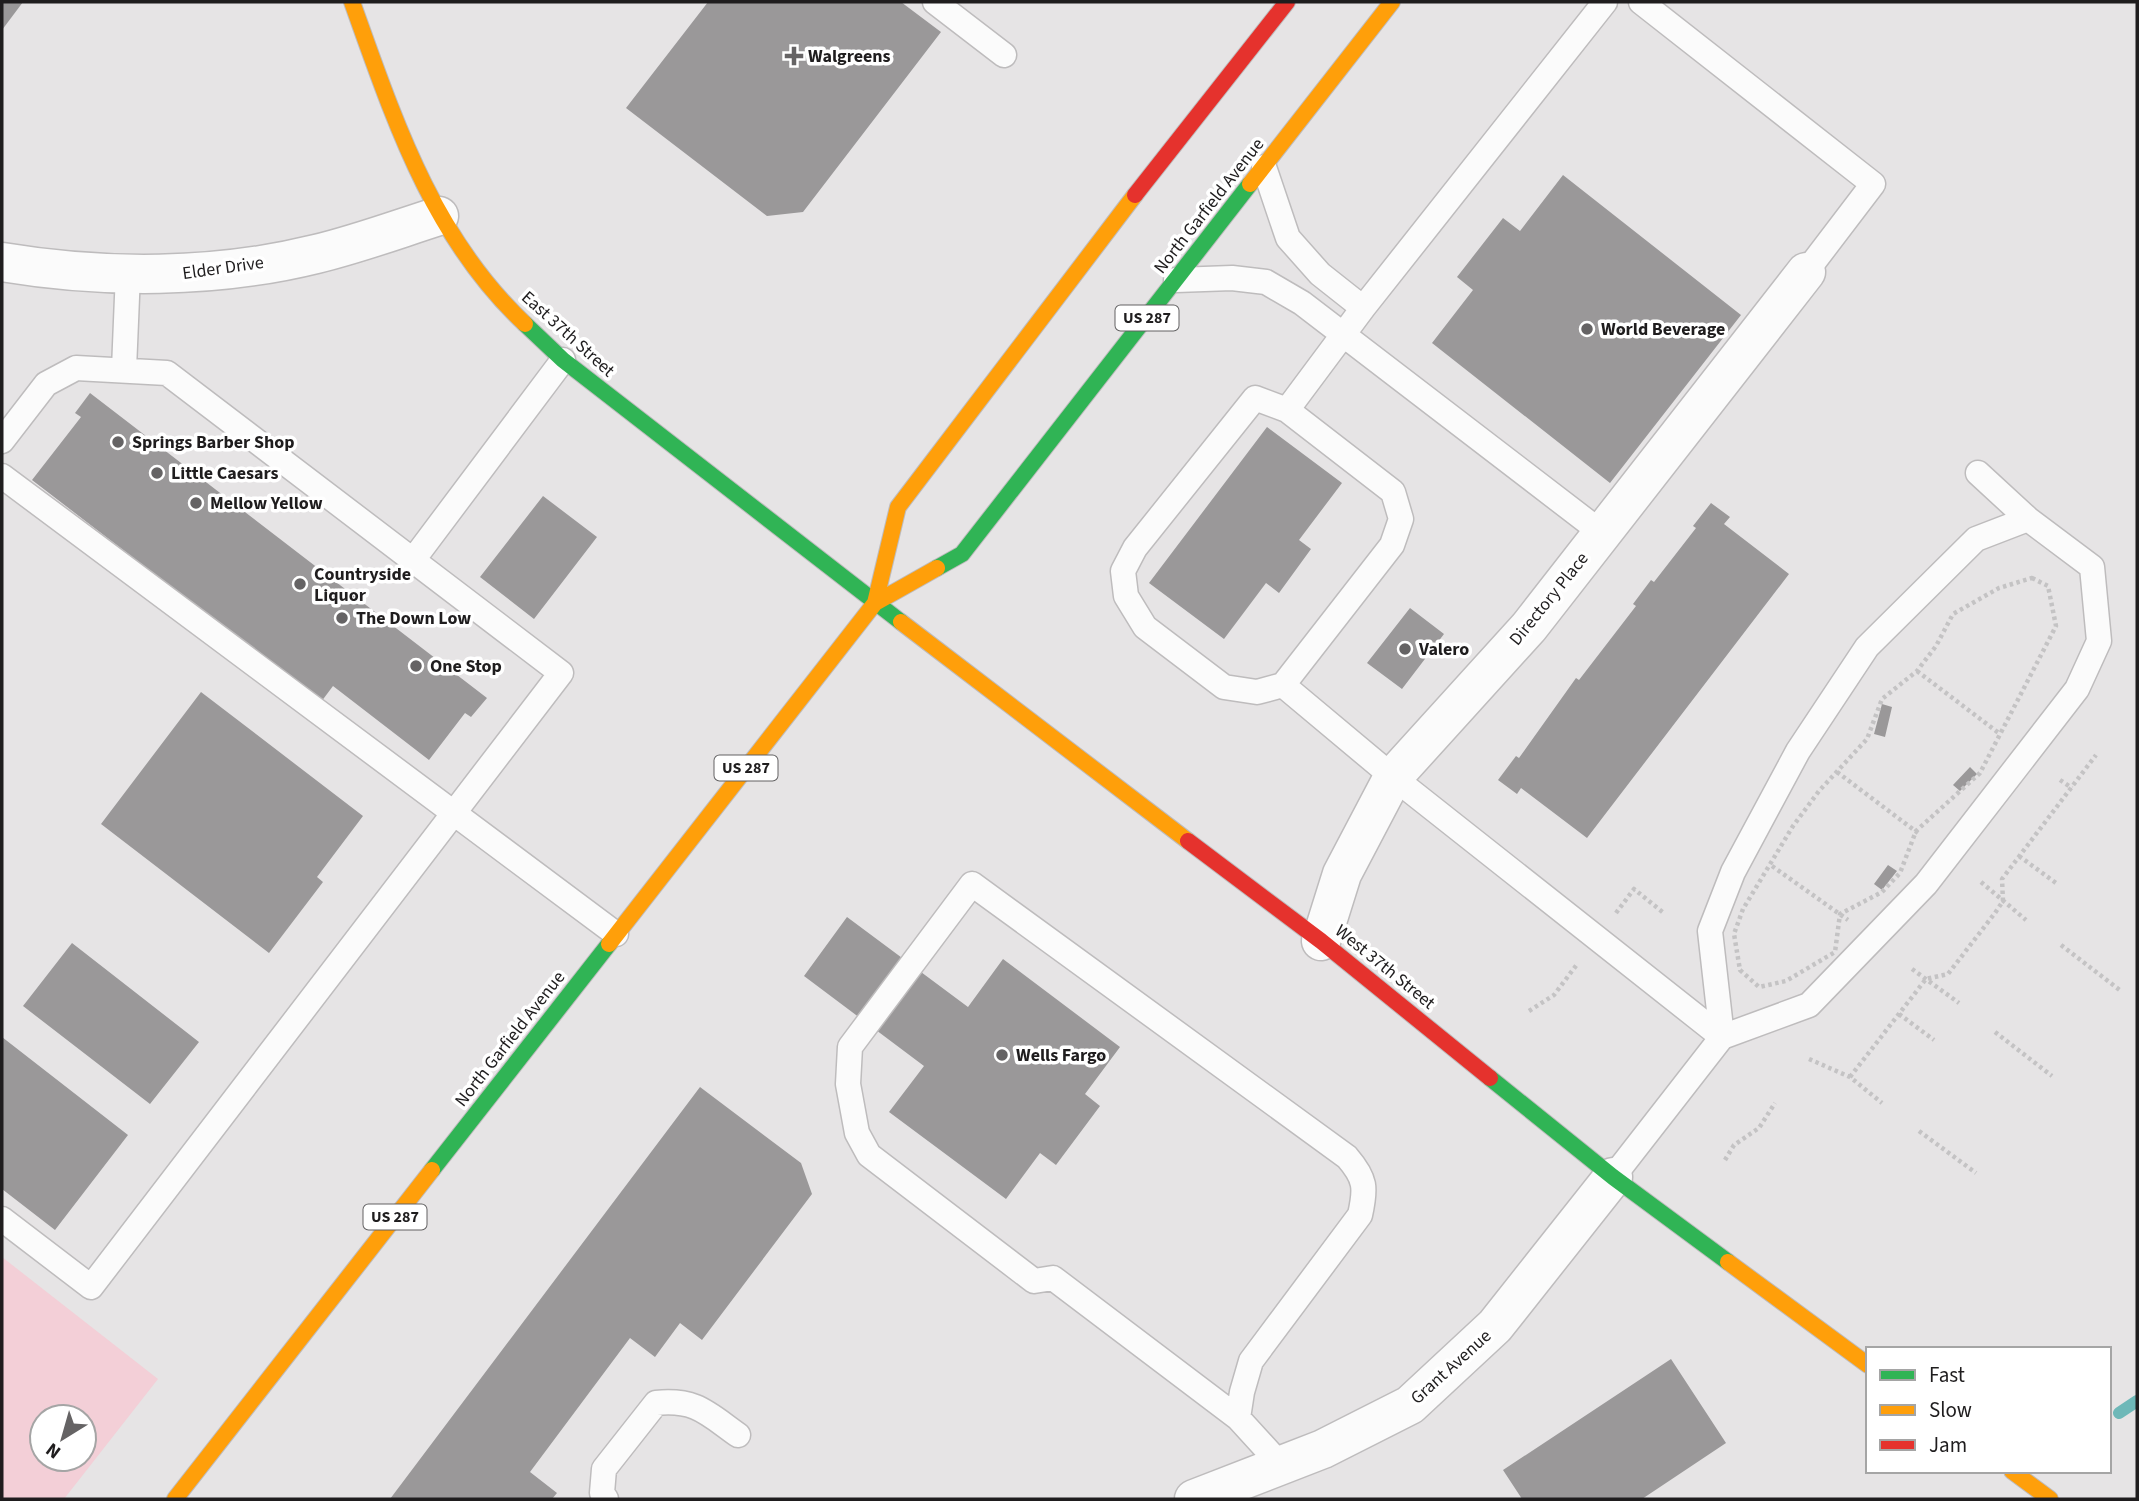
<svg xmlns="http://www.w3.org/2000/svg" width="2139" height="1501" viewBox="0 0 2139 1501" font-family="'Source Sans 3',sans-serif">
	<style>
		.green { fill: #f3cfd7; fill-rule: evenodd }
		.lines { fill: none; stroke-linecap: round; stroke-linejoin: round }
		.stream { stroke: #6eb8b8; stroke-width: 12 }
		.building { fill: #9a9899 }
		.lane-casing { stroke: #bebcbd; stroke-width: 27 }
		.street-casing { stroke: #bebcbd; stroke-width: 41 }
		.fast-casing { stroke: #bebcbd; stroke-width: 18 }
		.slow-casing { stroke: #bebcbd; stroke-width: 18 }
		.jam-casing { stroke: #bebcbd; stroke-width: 18 }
		.path { stroke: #c4c3c4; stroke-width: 4.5; stroke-dasharray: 3.5 3.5; stroke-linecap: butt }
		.lane { stroke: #fbfbfb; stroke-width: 24 }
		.street { stroke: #fbfbfb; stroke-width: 38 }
		.fast { stroke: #30b455; stroke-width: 16 }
		.slow { stroke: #ff9f0a; stroke-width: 16 }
		.jam { stroke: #e5322d; stroke-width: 16 }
		.poi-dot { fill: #656364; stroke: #fff; stroke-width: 2.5 }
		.labels { text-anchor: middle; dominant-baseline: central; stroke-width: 7; stroke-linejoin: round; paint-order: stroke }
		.shield { fill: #fff; stroke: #626162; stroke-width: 2 }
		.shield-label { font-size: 16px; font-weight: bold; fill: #1f1d1e }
		.poi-label { font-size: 18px; font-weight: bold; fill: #1f1d1e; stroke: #fff; text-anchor: start }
		.street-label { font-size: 18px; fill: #1f1d1e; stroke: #fff }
	</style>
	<rect width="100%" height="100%" fill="#e6e4e5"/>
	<!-- green -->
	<path class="green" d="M2,1257L158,1379L64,1499H2ZM42,1417H84V1459H42Z"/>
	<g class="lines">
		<!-- stream -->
		<path class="stream" d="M2119,1413L2137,1401"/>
	</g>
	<!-- building -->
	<path class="building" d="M2,2H23L2,30Z
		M708,2H901L941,32L803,212L767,216L626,108Z
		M1563,175L1741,315L1610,483L1432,343L1473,290L1457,277L1503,218L1520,231Z
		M90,393L487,698L471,717L465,713L429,760L333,686L321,702L32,480L81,417L75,413Z
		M1267,427L1342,483L1299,540L1311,549L1279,593L1266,583L1224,639L1149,583Z
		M543,496L597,537L534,619L480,577Z
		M1711,503L1730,517L1724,524L1789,574L1587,838L1521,788L1517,794L1498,780L1516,756L1519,758L1576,678L1579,680L1636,606L1633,604L1651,580L1654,582L1696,528L1693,526Z
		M1410,608L1444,634L1402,689L1367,663Z
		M201,692L363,816L317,877L323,882L269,953L101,824Z
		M1882,704L1892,707L1885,737L1874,734Z
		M1970,767L1977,774L1960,791L1953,785Z
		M1888,865L1897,871L1882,890L1874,884Z
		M847,917L968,1007L1003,959L1120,1047L1085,1094L1100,1106L1056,1165L1040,1153L1006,1199L889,1112L924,1066L804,976Z
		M72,943L199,1042L150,1104L23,1006Z
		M2,1037L128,1135L55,1230L2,1189Z
		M700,1087L801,1163L812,1194L702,1340L680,1323L655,1357L630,1338L530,1472L557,1493L552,1499H390Z
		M1671,1359L1726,1443L1642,1499H1522L1503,1470Z"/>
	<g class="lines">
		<!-- lane casing -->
		<g class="lane-casing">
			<path id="lane" d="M935,2L1004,55
				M1641,2L1873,184L1806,272
				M1264,167L1288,238L1320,274L1363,308
				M1176,280L1232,278L1266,282L1302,303L1602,533
				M124,369L128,273
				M1255,398L1287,410L1393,492L1401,519L1392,545L1283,685L1257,692L1224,687L1145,627L1126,596L1123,571L1135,548Z
				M1287,410L1363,308L1605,2
				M2,441L46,384L76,368L167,373L561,673L91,1287L2,1219
				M1978,473L2028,519
				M2,476L616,934
				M413,560L563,360
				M1283,685L1393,777L1722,1037
				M1613,1177L1722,1037L1809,1005L1926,884L2077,689L2099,641L2092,567L2028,519L1976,539L1867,647L1798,751L1733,872L1710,931L1722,1037
				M1238,1418L1242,1392L1251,1361L1360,1215C1366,1188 1366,1179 1347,1157L972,884L850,1047L848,1084L857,1133L869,1155L1034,1281L1053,1278L1238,1418L1280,1464
				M606,1499L602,1493L604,1469L656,1403C696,1399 707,1413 738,1435"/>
		</g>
		<!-- street casing -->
		<g class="street-casing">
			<path id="street" d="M2,262C104,279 215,279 316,254C358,244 398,229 439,216
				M1321,941L1342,874L1393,777L1529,627L1806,272
				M1194,1499L1323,1449L1410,1405L1495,1326L1613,1177"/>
		</g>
		<!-- fast casing -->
		<g class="fast-casing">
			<path id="fast" d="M525,324L563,360L901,622
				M937,568L962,554L1250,184
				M1490,1078L1613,1177L1728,1262
				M432,1170L609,944"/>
		</g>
		<!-- slow casing -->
		<g class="slow-casing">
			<path id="slow" d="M352,2C394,119 432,237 525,324
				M1250,184L1392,2
				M875,603L898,507L1135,195
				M901,622L1188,841
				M609,944L875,603L937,568
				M1728,1262L1868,1365
				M2012,1471L2050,1499
				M175,1499L432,1170"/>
		</g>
		<!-- jam casing -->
		<g class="jam-casing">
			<path id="jam" d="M1135,195L1287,2
				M1188,841L1321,941L1490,1078"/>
		</g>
		<!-- path -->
		<path class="path" d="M2032,578L2048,586L2056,626L1980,773L1916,831L1900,873L1882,892L1840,914L1835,952L1786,981L1759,987L1740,970L1734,934L1743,909L1793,826L1819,791L1867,739L1882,699L1917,671L1936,646L1953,614L1999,588Z
			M1917,671L2000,734
			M1837,772L1918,833
			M2060,780L2072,788
			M2019,856L2056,883
			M1772,866L1848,920
			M1981,882L2026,920
			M1616,913L1634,889L1665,914
			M2061,945L2121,991
			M1912,969L1959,1003
			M1529,1011L1554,995L1578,963
			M1899,1014L1934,1040
			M1995,1032L2052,1076
			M1809,1059L1850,1077L1882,1103
			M1850,1077L1926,979L1948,974L1995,913L2003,901L2002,879L2096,755
			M1919,1131L1976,1173
			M1725,1160L1734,1145L1759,1128L1775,1103"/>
		<!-- lane -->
		<use href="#lane" class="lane"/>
		<!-- street -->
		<use href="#street" class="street"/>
		<!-- fast -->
		<use href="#fast" class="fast"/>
		<!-- slow -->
		<use href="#slow" class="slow"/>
		<!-- jam -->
		<use href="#jam" class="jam"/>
	</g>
	<!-- markers -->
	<g class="poi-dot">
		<path d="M790.5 45.5h7v7h7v7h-7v7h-7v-7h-7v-7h7z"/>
		<circle cx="1587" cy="329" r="7"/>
		<circle cx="118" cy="442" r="7"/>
		<circle cx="157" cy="473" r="7"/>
		<circle cx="196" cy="503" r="7"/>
		<circle cx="300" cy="584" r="7"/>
		<circle cx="342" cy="618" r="7"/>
		<circle cx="1405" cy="649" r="7"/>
		<circle cx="416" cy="666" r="7"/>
		<circle cx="1002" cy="1055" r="7"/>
	</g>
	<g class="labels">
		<!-- shield labels -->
		<g class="shield">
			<rect x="1115.5" y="305.5" width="63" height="25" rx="5"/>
			<rect x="714.5" y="755.5" width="63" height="25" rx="5"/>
			<rect x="363.5" y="1204.5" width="63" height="25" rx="5"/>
		</g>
		<g class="shield-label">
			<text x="1147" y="318">US 287</text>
			<text x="746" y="768">US 287</text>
			<text x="395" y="1217">US 287</text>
		</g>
		<!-- poi labels -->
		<g class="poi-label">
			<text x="808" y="56">Walgreens</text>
			<text x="1601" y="329">World Beverage</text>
			<text x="132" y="442">Springs Barber Shop</text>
			<text x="171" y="473">Little Caesars</text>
			<text x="210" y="503">Mellow Yellow</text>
			<text x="314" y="574">Countryside<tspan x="314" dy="21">Liquor</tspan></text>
			<text x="356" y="618">The Down Low</text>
			<text x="1419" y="649">Valero</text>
			<text x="430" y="666">One Stop</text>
			<text x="1016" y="1055">Wells Fargo</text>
		</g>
		<!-- street labels -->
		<g class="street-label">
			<text transform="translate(1209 206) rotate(-52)">North Garfield Avenue</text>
			<text transform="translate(223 268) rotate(-8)">Elder Drive</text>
			<text transform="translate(568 334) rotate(42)">East 37th Street</text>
			<text transform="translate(1549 599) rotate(-51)">Directory Place</text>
			<text transform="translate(1385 967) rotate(39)">West 37th Street</text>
			<text transform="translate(510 1039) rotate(-52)">North Garfield Avenue</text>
			<text transform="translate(1451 1367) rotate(-42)">Grant Avenue</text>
		</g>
	</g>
	<!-- border -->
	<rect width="2139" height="1501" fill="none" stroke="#1f1d1e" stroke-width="7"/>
	<!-- legend -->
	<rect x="1866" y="1347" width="245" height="126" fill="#ffffff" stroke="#a5a5a5" stroke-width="2"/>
	<rect x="1880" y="1370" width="35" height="10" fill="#30b455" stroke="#a5a5a5" stroke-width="2"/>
	<text x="1929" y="1382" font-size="21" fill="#1f1d1e">Fast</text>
	<rect x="1880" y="1405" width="35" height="10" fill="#ff9f0a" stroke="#a5a5a5" stroke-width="2"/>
	<text x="1929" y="1417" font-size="21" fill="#1f1d1e">Slow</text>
	<rect x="1880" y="1440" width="35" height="10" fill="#e5322d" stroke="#a5a5a5" stroke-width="2"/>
	<text x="1929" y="1452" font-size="21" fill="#1f1d1e">Jam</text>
	<!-- north arrow -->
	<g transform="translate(63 1438) rotate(217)"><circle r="33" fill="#ffffff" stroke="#a5a5a5" stroke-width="2"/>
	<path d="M0-5L12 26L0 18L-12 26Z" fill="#656364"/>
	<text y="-10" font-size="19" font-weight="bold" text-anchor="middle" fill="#1f1d1e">N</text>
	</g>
</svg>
